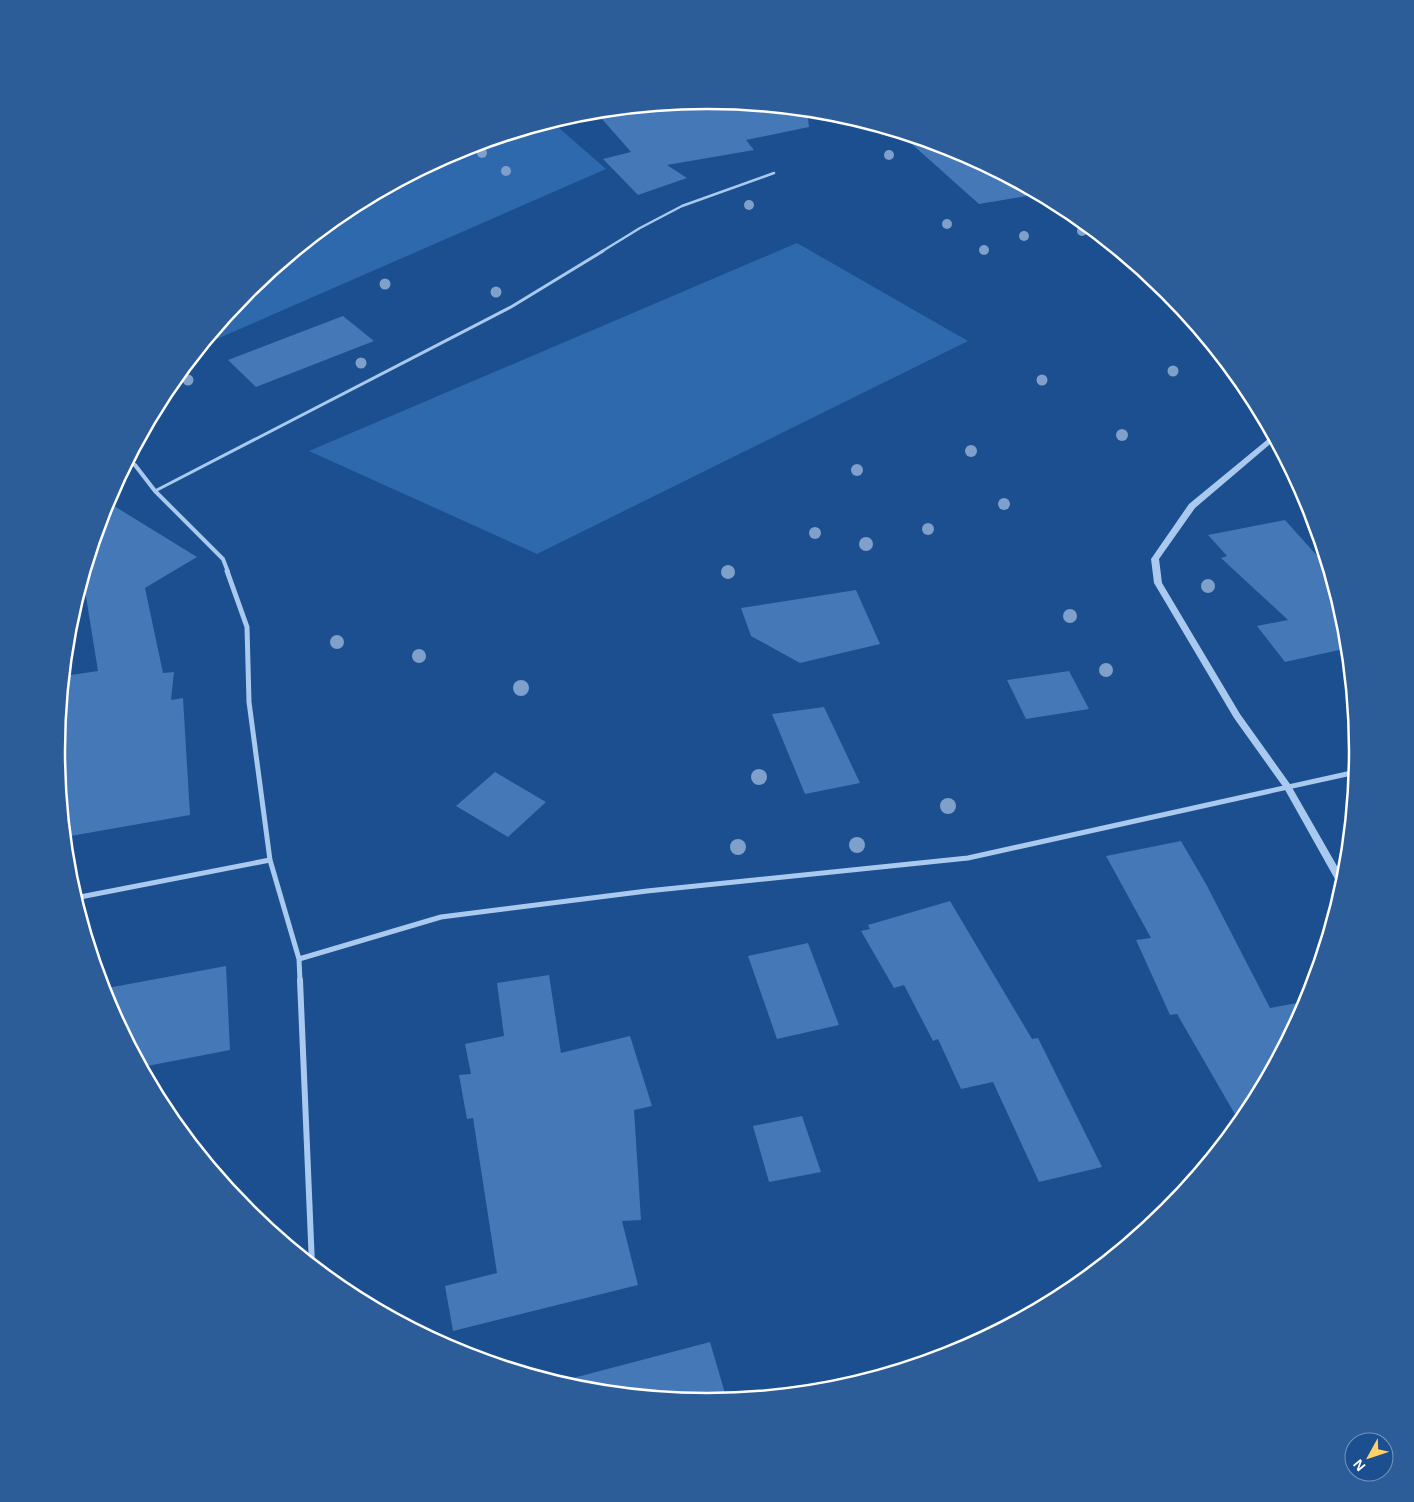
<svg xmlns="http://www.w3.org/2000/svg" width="1414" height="1502" viewBox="0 0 1414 1502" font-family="Arial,sans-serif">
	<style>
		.green { fill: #2e69ad }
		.building { fill: #4478b7 }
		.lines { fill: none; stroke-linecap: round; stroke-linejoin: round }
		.service-far1 { stroke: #a9c9ee; stroke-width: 2.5 }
		.service { stroke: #a9c9ee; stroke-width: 3 }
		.minor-far2 { stroke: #a9c9ee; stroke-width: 4 }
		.minor-far1 { stroke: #a9c9ee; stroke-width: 5 }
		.minor { stroke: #a9c9ee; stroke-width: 6 }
		.tertiary { fill: #a9c9ee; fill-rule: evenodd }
		.tree { fill: #7ea0ca }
		.rim { fill: none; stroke: #fff; stroke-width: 2.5 }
	</style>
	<rect width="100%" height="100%" fill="#1b4f8f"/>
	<!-- green -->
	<path class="green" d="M551,121L606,169L201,346L247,291L346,210L458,150Z
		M797,243L968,341L537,554L309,451Z"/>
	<!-- building -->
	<path class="building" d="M707,100L807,110L809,127L746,140L754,150L667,165L687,178L638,195L603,159L631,152L595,111Z
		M907,135L956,150L1039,194L979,204L905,138Z
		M343,316L374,341L256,387L228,360Z
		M106,501L197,557L145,588L163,673L174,672L171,700L183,698L190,815L65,837L56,750L64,676L98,671L83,578Z
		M1285,520L1329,569L1345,624L1348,648L1285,662L1257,626L1288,620L1221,558L1227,556L1208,535Z
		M856,590L880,644L800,663L751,636L741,608Z
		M1069,671L1089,709L1026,719L1007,680Z
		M824,707L860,783L805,794L772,714Z
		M495,772L546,802L508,837L456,806Z
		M1181,841L1206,884L1270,1008L1308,1001L1248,1113L1240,1123L1177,1014L1170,1015L1136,940L1151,938L1106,856Z
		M950,901L1032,1039L1038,1038L1102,1167L1039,1182L993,1082L961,1089L938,1039L933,1041L904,985L894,988L861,931L870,929L868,925Z
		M808,943L839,1025L777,1039L748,956Z
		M226,966L230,1050L142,1067L106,1000L102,989Z
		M549,975L561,1053L630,1036L652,1106L634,1110L641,1220L622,1221L638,1285L453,1331L445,1286L497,1273L473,1118L467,1119L459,1075L471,1074L465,1044L504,1036L497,983Z
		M802,1116L821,1172L769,1182L753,1126Z
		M710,1342L727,1400L707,1402L580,1389L558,1382Z"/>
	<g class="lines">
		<!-- service-far1 -->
		<path class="service-far1" d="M601,252L640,228L682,206L774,173"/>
		<!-- service -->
		<path class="service" d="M155,491L511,307L603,251"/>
		<!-- minor-far2 -->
		<path class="minor-far2" d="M127,462L135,465L155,491L223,559L228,572"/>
		<!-- minor-far1 -->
		<path class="minor-far1" d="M227,571L247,627L249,702L270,860L299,959L300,981
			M75,898L270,860
			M299,959L441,917L647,891L968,858L1356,772"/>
		<!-- minor -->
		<path class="minor" d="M300,980L312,1265"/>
		<!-- tertiary -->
		<path class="tertiary" d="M1273,435L1275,440L1195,508L1159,559L1162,583L1240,714L1290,784L1345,880L1342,888H1340L1284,788L1234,718L1154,583L1151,559L1189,504Z"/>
	</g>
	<!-- trees -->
	<g class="tree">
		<circle cx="482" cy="153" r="5"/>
		<circle cx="889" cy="155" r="5"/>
		<circle cx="506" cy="171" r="5"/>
		<circle cx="749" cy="205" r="5"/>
		<circle cx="947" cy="224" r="5"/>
		<circle cx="1082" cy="231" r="5"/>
		<circle cx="1024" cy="236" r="5"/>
		<circle cx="984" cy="250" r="5"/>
		<circle cx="385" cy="284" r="5.5"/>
		<circle cx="496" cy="292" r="5.5"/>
		<circle cx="361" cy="363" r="5.5"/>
		<circle cx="1173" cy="371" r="5.5"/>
		<circle cx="188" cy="380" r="5.5"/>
		<circle cx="1042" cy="380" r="5.5"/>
		<circle cx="1122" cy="435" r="6"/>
		<circle cx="971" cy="451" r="6"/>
		<circle cx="857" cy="470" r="6"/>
		<circle cx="1004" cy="504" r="6"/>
		<circle cx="928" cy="529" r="6"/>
		<circle cx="815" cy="533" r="6"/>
		<circle cx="866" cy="544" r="7"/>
		<circle cx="728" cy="572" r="7"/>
		<circle cx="1208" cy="586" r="7"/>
		<circle cx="1070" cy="616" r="7"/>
		<circle cx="337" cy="642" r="7"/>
		<circle cx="419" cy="656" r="7"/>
		<circle cx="1106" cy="670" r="7"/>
		<circle cx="521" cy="688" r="8"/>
		<circle cx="759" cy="777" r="8"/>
		<circle cx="948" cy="806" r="8"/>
		<circle cx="857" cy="845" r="8"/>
		<circle cx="738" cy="847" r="8"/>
	</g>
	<!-- crop -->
	<path d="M0 0H1414V1502H0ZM65 751a642 642 0 1 1 1284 0a642 642 0 1 1-1284 0Z" fill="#2d5d98" fill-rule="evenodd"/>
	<path class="rim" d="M65 751a642 642 0 1 1 1284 0a642 642 0 1 1-1284 0Z"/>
	<!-- north arrow -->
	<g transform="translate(1369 1457) rotate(230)"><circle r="24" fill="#1b4f8f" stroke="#7695bc"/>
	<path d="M0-4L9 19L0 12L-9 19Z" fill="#ffd166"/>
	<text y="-8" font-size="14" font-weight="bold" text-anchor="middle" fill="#ffffff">N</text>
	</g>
</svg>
